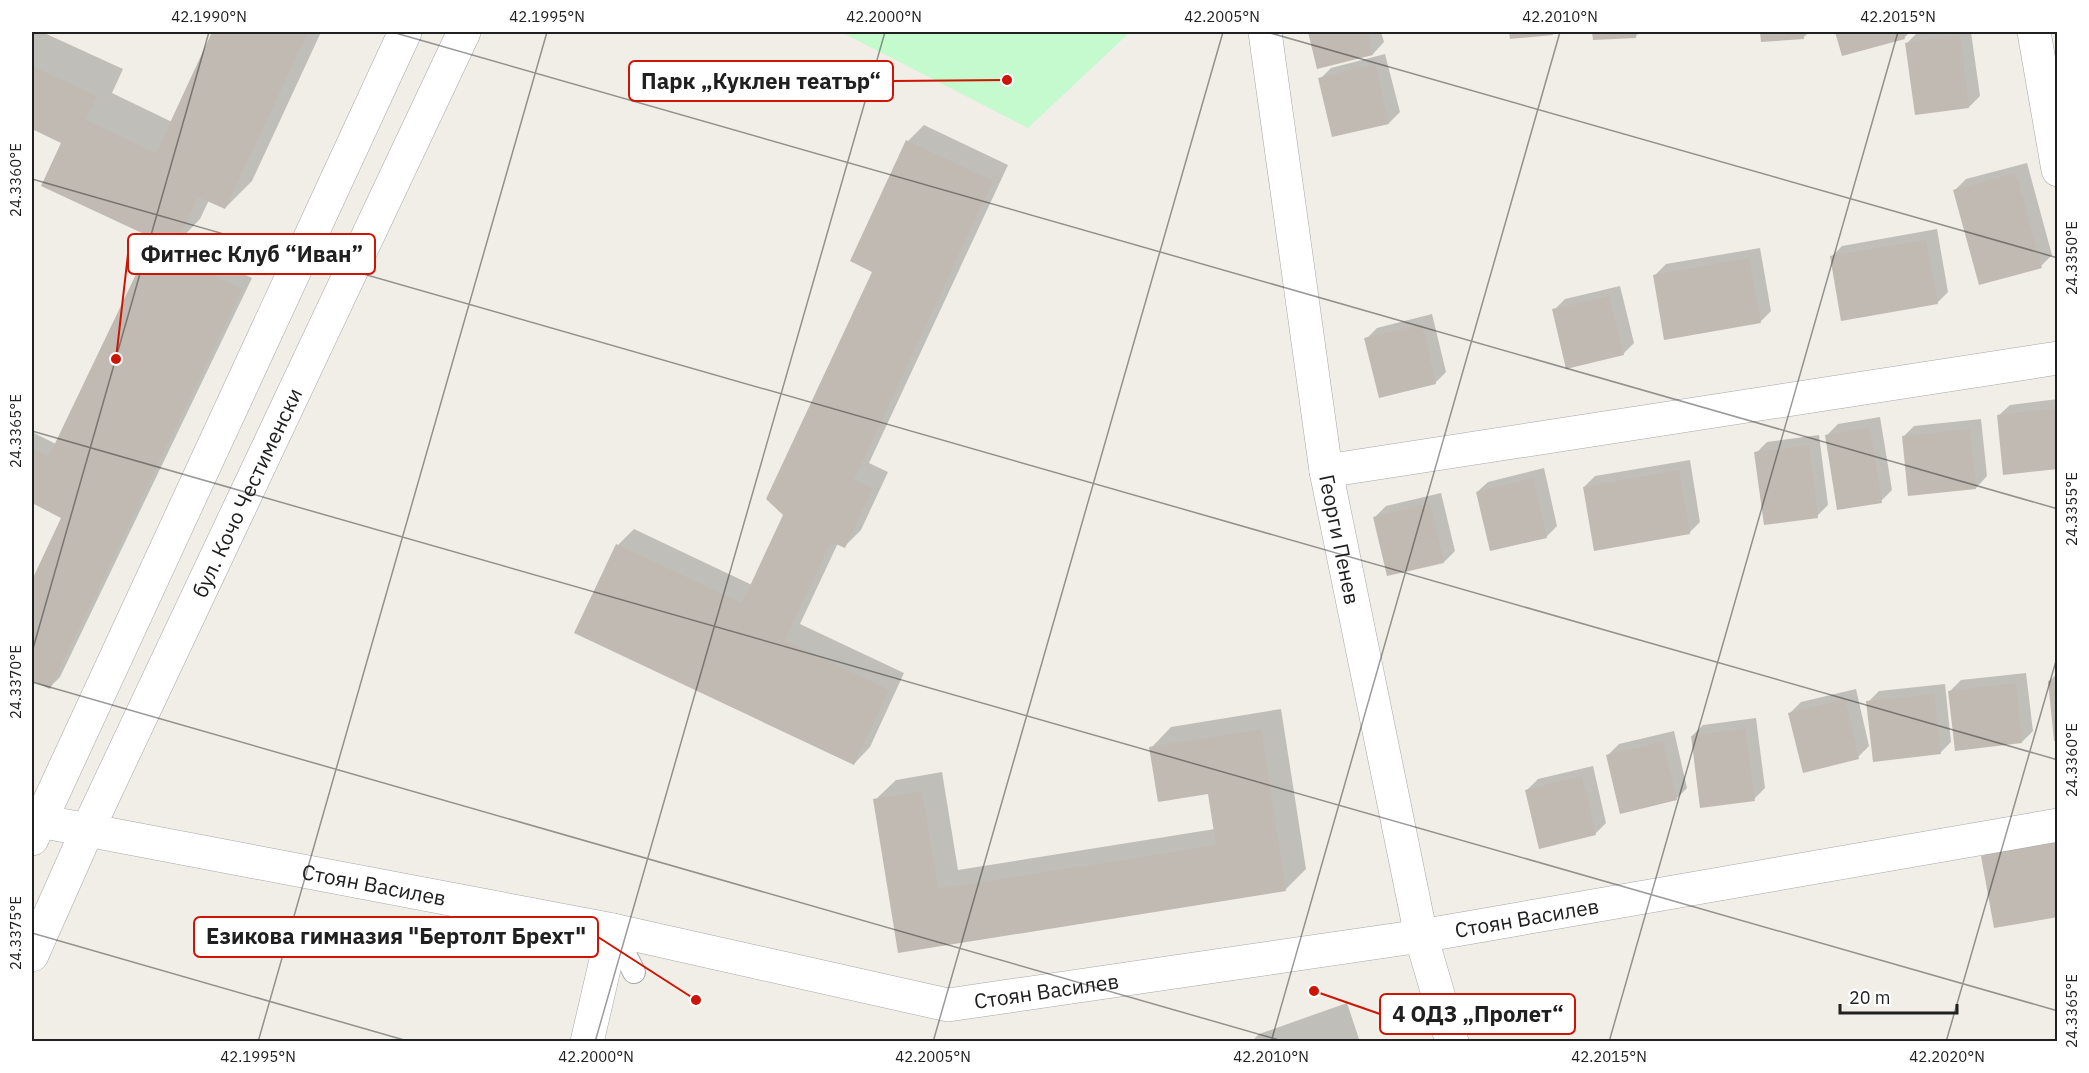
<svg xmlns="http://www.w3.org/2000/svg" width="2089" height="1073" viewBox="0 0 2089 1073" font-family="'IBM Plex Sans',sans-serif">
	<style>
		.park { fill: #c5f9ce }
		.shadow { fill: #0003 }
		.building { fill: #c1bab3 }
		.lines { fill: none; stroke-linecap: round; stroke-linejoin: round }
		.service-casing { stroke: #a7a7a7; stroke-width: 24 }
		.minor-casing { stroke: #a7a7a7; stroke-width: 34 }
		.tertiary-casing { stroke: #a7a7a7; stroke-width: 34 }
		.service { stroke: #fff; stroke-width: 22 }
		.minor { stroke: #fff; stroke-width: 33 }
		.tertiary { stroke: #fff; stroke-width: 33 }
		.ticks { fill: none; stroke: #202020; stroke-width: 1.5; stroke-opacity: 0.45 }
		.labels { text-anchor: middle; dominant-baseline: central; stroke-width: 4.5; stroke-linejoin: round; paint-order: stroke }
		.street-label { font-size: 21px; fill: #202020; stroke: #fff }
		.leader { fill: none; stroke: #cc1504; stroke-width: 2 }
		.callout-dot { fill: #cc1504; stroke: #fff; stroke-width: 2 }
		.callout { fill: #fff; stroke: #cc1504; stroke-width: 2 }
		.callout-label { font-size: 22px; text-anchor: middle; font-weight: bold; fill: #202020 }
		.neatline { fill: none; stroke: #202020; stroke-width: 2 }
		.ticks-label { font-size: 15px; text-anchor: middle; fill: #202020 }
	</style>
	<rect width="100%" height="100%" fill="#f0eee7"/>
	<!-- park -->
	<path class="park" d="M841,32H1130L1028,128Z"/>
	<!-- shadow -->
	<path class="shadow" d="M32,32H42L123,69L112,93L172,122L214,32H321L252,181L225,208L209,200L200,219L178,242L252,278L60,677L49,688L32,679V583L63,517L32,502V432L56,444L152,245L158,239L63,142L32,127Z
		M1310,32H1381L1384,42L1373,54L1318,67Z
		M1511,32H1554L1552,34L1511,37Z
		M1594,32H1640L1636,36L1594,39Z
		M1762,32H1809L1804,37L1762,40Z
		M1837,32H1910L1904,38L1843,54Z
		M1918,32H1971L1980,96L1969,107L1907,43Z
		M1385,54L1400,112L1389,123L1320,79L1331,68Z
		M924,125L1008,165L869,463L888,472L861,530L845,546L838,543L800,624L904,673L870,747L854,764L618,545L634,529L752,585L784,515L874,271L908,141Z
		M2027,163L2052,255L2041,266L1955,190L1966,179Z
		M1937,229L1948,292L1937,303L1831,257L1842,246Z
		M1760,248L1771,311L1760,322L1655,275L1666,264Z
		M1620,286L1634,343L1623,354L1554,310L1565,299Z
		M1432,314L1446,372L1435,383L1366,339L1377,328Z
		M2058,399V468L1998,416L2010,405Z
		M1880,417L1892,490L1881,501L1827,435L1838,424Z
		M1981,419L1987,476L1976,488L1903,437L1914,426Z
		M1819,435L1828,505L1817,516L1756,453L1767,442Z
		M1690,460L1700,522L1689,533L1584,487L1595,476Z
		M1544,468L1557,526L1546,537L1477,492L1488,482Z
		M1441,493L1455,551L1444,562L1388,574L1375,517L1386,506Z
		M2026,673L2033,731L2022,742L1950,691L1961,680Z
		M2058,673V739L2049,681Z
		M1945,684L1951,742L1940,753L1868,702L1879,691Z
		M1856,689L1869,746L1858,757L1790,713L1801,702Z
		M1281,709L1306,869L1286,889L899,951L875,800L896,780L942,772L958,870L1215,829L1209,792L1151,748L1171,727Z
		M1756,718L1765,788L1754,799L1692,736L1703,725Z
		M1674,731L1687,788L1676,799L1608,755L1619,744Z
		M1593,766L1606,823L1595,834L1527,790L1538,779Z
		M2058,826V915L1983,856L2003,836Z
		M1347,1003L1360,1042H1251L1259,1034Z"/>
	<!-- building -->
	<path class="building" d="M212,32H308L225,209L198,197L174,248L41,186L61,143L32,129V66L97,96L86,120L156,153Z
		M1308,32H1368L1373,55L1317,69Z
		M1509,32H1552L1553,35L1510,39Z
		M1592,32H1636V38L1593,40Z
		M1760,32H1804V39L1761,42Z
		M1835,32H1903L1905,39L1842,56Z
		M1960,35L1969,108L1915,115L1905,43Z
		M1375,64L1389,124L1332,137L1318,78Z
		M906,140L993,181L854,480L873,488L845,548L831,542L785,640L889,690L854,765L574,633L616,544L742,603L783,515L766,499L872,272L850,261Z
		M2016,173L2042,268L1979,285L1953,190Z
		M1926,240L1938,304L1841,321L1830,256Z
		M150,245L242,289L50,689L32,681V580L61,518L32,503V448L49,456Z
		M1749,258L1761,323L1664,340L1653,275Z
		M1609,296L1624,355L1566,369L1552,309Z
		M1422,324L1436,384L1379,398L1364,338Z
		M2058,408V469L2003,475L1997,415Z
		M1870,427L1882,503L1837,510L1825,435Z
		M1970,429L1976,489L1908,496L1902,436Z
		M1809,445L1818,518L1764,525L1754,452Z
		M1679,470L1690,534L1594,551L1583,487Z
		M1533,478L1547,538L1490,551L1476,492Z
		M1430,503L1444,563L1387,576L1373,517Z
		M2058,680V740L2054,741L2048,681Z
		M2016,683L2022,743L1955,751L1948,691Z
		M1934,694L1941,754L1873,762L1866,701Z
		M1845,699L1859,759L1803,773L1788,713Z
		M1745,728L1755,801L1700,808L1691,736Z
		M1261,729L1286,891L898,953L873,799L922,791L938,889L1216,845L1208,794L1158,802L1149,747Z
		M1663,741L1677,800L1620,814L1606,755Z
		M1582,776L1596,835L1539,849L1525,790Z
		M2058,842V917L1994,928L1981,856Z"/>
	<g class="lines">
		<!-- service casing -->
		<g class="service-casing">
			<path id="service" d="M613,930L634,972"/>
		</g>
		<!-- minor casing -->
		<g class="minor-casing">
			<g id="minor">
				<path id="s1" d="M1265,32L1326,471L1421,936L1452,1042"/>
				<path d="M2034,32L2058,170"/>
				<path d="M1326,471L2058,358"/>
				<path id="s2" d="M40,821L613,930L948,1005L1421,936L2058,825"/>
				<path d="M587,1042L613,930"/>
			</g>
		</g>
		<!-- tertiary casing -->
		<g class="tertiary-casing">
			<g id="tertiary">
				<path d="M32,839L405,32"/>
				<path id="s3" d="M32,955L87,831L464,32"/>
			</g>
		</g>
		<!-- service -->
		<use href="#service" class="service"/>
		<!-- minor -->
		<use href="#minor" class="minor"/>
		<!-- tertiary -->
		<use href="#tertiary" class="tertiary"/>
	</g>
	<!-- ticks -->
	<path class="ticks" d="M392,32L2058,509M1267,32L2058,258M32,179L2058,760M32,431L2058,1011M32,652L209,32M32,682L1286,1042M32,933L411,1042M258,1042L547,32M595,1042L885,32M933,1042L1223,32M1271,1042L1560,32M1609,1042L1898,32M1946,1042L2058,654"/>
	<g class="labels">
		<!-- street labels -->
		<g class="street-label">
			<text stroke="none"><textPath href="#s3" startOffset="510">бул. Кочо Честименски</textPath></text>
			<text stroke="none"><textPath href="#s1" startOffset="513">Георги Пенев</textPath></text>
			<text stroke="none"><textPath href="#s2" startOffset="340">Стоян Василев</textPath></text>
			<text stroke="none"><textPath href="#s2" startOffset="1512">Стоян Василев</textPath></text>
			<text stroke="none"><textPath href="#s2" startOffset="1026">Стоян Василев</textPath></text>
		</g>
	</g>
	<!-- callouts -->
	<path class="leader" d="M1007 80L893 81M116 359L128 254M696 1000L598 937M1314 991L1380 1014"/>
	<g class="callout-dot">
		<circle cx="1007" cy="80" r="6"/>
		<circle cx="116" cy="359" r="6"/>
		<circle cx="696" cy="1000" r="6"/>
		<circle cx="1314" cy="991" r="6"/>
	</g>
	<g class="callout">
		<rect x="629" y="61" width="264" height="40" rx="6"/>
		<rect x="128" y="234" width="247" height="40" rx="6"/>
		<rect x="194" y="917" width="404" height="40" rx="6"/>
		<rect x="1380" y="994" width="195" height="40" rx="6"/>
	</g>
	<g class="callout-label">
		<text x="761" y="89">Парк „Куклен театър“</text>
		<text x="252" y="262">Фитнес Клуб “Иван”</text>
		<text x="396" y="944">Езикова гимназия "Бертолт Брехт"</text>
		<text x="1478" y="1022">4 ОДЗ „Пролет“</text>
	</g>
	<!-- border -->
	<rect width="2089" height="1073" fill="none" stroke="#ffffff" stroke-width="66"/>
	<!-- scale -->
	<path d="M1840 1004v9h117v-9" fill="none" stroke="#202020" stroke-width="3"/>
	<text x="1849" y="1004" font-size="18" fill="#202020" stroke="#ffffff" stroke-width="4.5" paint-order="stroke">20 m</text>
	<rect x="33" y="33" width="2023" height="1007" class="neatline"/>
	<g class="ticks-label">
		<text x="209" y="22">42.1990°N</text>
		<text x="547" y="22">42.1995°N</text>
		<text x="884" y="22">42.2000°N</text>
		<text x="1222" y="22">42.2005°N</text>
		<text x="1560" y="22">42.2010°N</text>
		<text x="1898" y="22">42.2015°N</text>
		<text transform="translate(16 180) rotate(-90)" y="5">24.3360°E</text>
		<text transform="translate(2072 258) rotate(-90)" y="5">24.3350°E</text>
		<text transform="translate(16 431) rotate(-90)" y="5">24.3365°E</text>
		<text transform="translate(2072 509) rotate(-90)" y="5">24.3355°E</text>
		<text transform="translate(16 682) rotate(-90)" y="5">24.3370°E</text>
		<text transform="translate(2072 760) rotate(-90)" y="5">24.3360°E</text>
		<text transform="translate(16 933) rotate(-90)" y="5">24.3375°E</text>
		<text transform="translate(2072 1011) rotate(-90)" y="5">24.3365°E</text>
		<text x="258" y="1062">42.1995°N</text>
		<text x="596" y="1062">42.2000°N</text>
		<text x="933" y="1062">42.2005°N</text>
		<text x="1271" y="1062">42.2010°N</text>
		<text x="1609" y="1062">42.2015°N</text>
		<text x="1947" y="1062">42.2020°N</text>
	</g>
</svg>
